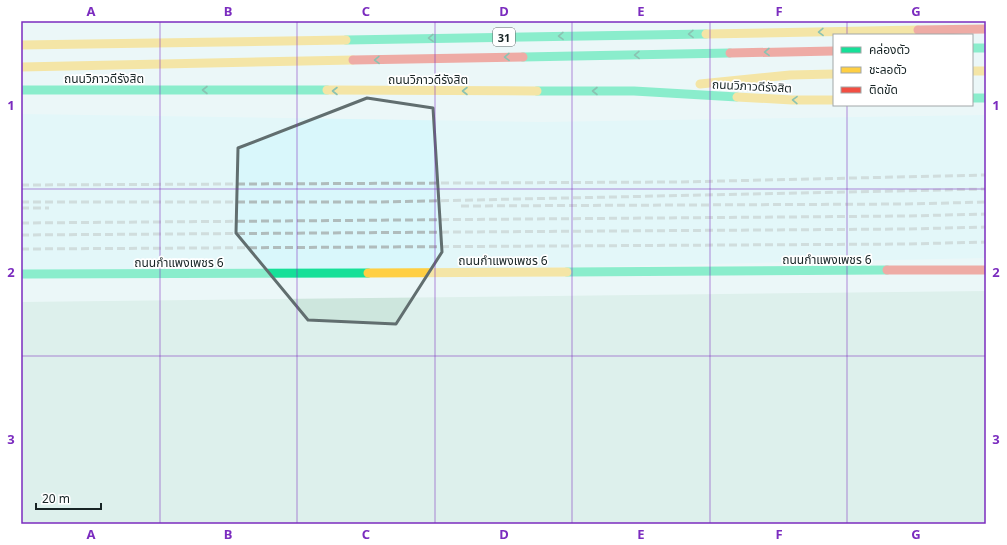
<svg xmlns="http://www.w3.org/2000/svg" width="1007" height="545" viewBox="0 0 1007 545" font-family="'Noto Sans','Noto Sans Thai',sans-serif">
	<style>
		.built { fill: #d9f7fb }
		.green { fill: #cde6dd }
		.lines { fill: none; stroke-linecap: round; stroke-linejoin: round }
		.fast { stroke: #16e098; stroke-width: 9 }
		.slow { stroke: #ffcf43; stroke-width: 9 }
		.jam { stroke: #f24e42; stroke-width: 9 }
		.rail { stroke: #b0bcbc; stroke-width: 3; stroke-dasharray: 8 4; stroke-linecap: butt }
		.oneway { stroke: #16825e }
		.marked { fill: none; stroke: #616e6f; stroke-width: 3; stroke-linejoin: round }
		.grid { fill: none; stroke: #7b2cbf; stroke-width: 1; stroke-opacity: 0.55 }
		.labels { text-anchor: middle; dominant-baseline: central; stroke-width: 3.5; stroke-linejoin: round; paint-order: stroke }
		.shield { fill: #fff; stroke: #5d6666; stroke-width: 1 }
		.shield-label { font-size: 11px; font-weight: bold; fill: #172425 }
		.street-label { font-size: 12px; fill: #172425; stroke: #fff }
		.neatline { fill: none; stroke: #7b2cbf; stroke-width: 1.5 }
		.grid-label { font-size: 13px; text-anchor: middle; font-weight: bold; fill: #7b2cbf }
	</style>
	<rect width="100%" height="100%" fill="#ebf7f8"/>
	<!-- built -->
	<path class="built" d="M21,114L542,122L986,115V258L21,279Z"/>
	<!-- green -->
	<path class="green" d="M986,291V524H21V302Z"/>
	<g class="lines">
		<!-- fast -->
		<path class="fast" d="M346,40L706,34
			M972,48H986
			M523,57L730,53
			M21,90H327
			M537,91H634L737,97
			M972,98H986
			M567,272L887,270
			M21,274L368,273"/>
		<!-- slow -->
		<path class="slow" d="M706,34L918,30
			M21,45L346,40
			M21,67L353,60
			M972,71H986
			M700,84L790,75L834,74
			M327,90L537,91
			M737,97L792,100H834
			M368,273L567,272"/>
		<!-- jam -->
		<path class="jam" d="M918,30L986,29
			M730,53L834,51
			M353,60L523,57
			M887,270H986"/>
		<!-- rail -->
		<path class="rail" d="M21,185L678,182L986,175
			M21,202H378L986,189
			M461,206L907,204L986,202
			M21,208H49
			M21,223L908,216L986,214
			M21,235L908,229L986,227
			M21,249L908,244L986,242"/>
	</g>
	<!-- one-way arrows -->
	<defs><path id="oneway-chevron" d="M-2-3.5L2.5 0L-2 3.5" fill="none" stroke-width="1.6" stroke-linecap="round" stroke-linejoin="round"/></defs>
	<g class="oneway">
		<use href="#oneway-chevron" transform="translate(821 32) rotate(179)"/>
		<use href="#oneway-chevron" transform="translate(691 34) rotate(179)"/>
		<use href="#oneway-chevron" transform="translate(561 36) rotate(179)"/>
		<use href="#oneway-chevron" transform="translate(431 38) rotate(179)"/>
		<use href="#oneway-chevron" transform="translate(767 52) rotate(179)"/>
		<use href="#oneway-chevron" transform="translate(637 55) rotate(179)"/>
		<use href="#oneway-chevron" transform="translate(507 57) rotate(179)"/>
		<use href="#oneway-chevron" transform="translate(377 60) rotate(179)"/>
		<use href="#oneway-chevron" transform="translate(205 90) rotate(-180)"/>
		<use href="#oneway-chevron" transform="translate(335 91) rotate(-180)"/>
		<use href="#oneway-chevron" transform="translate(465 91) rotate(-180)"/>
		<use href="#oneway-chevron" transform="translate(595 91) rotate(-180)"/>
		<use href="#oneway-chevron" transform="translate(795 100) rotate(-179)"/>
	</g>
	<!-- marked area -->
	<path d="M0 0H1007V545H0ZM367,98L433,108L442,252L396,324L308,320L236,233L238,148Z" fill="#ebf7f8" fill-opacity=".55" fill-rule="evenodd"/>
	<path class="marked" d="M367,98L433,108L442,252L396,324L308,320L236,233L238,148Z"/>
	<!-- grid -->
	<path class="grid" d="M160,21V524M297,21V524M435,21V524M572,21V524M710,21V524M847,21V35M847,105V524M21,189H986M21,356H986"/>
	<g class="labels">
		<!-- shield labels -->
		<rect class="shield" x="493" y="28" width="22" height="18" rx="3"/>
		<g class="shield-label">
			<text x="504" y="37">31</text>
		</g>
		<!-- street labels -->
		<g class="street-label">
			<text x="104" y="78">ถนนวิภาวดีรังสิต</text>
			<text x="428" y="79">ถนนวิภาวดีรังสิต</text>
			<text transform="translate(752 86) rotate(3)">ถนนวิภาวดีรังสิต</text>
			<text x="827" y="259">ถนนกำแพงเพชร 6</text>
			<text x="503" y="260">ถนนกำแพงเพชร 6</text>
			<text x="179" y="262">ถนนกำแพงเพชร 6</text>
		</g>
	</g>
	<!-- border -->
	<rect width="1007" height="545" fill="none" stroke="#ffffff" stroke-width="44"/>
	<!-- legend -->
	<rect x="833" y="34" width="140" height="72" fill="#ffffff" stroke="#a2a7a8"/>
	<rect x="841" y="47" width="20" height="6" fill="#16e098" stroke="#a2a7a8"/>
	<text x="869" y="54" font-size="12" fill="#172425">คล่องตัว</text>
	<rect x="841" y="67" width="20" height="6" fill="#ffcf43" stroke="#a2a7a8"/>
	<text x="869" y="74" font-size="12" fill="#172425">ชะลอตัว</text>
	<rect x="841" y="87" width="20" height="6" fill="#f24e42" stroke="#a2a7a8"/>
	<text x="869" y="94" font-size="12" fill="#172425">ติดขัด</text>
	<!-- scale -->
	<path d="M36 503v6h65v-6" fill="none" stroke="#172425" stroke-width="2"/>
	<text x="42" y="503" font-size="12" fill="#172425" stroke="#ffffff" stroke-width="3" paint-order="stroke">20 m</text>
	<rect x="22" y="22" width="963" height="501" class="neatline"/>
	<g class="grid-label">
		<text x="91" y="16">A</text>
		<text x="228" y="16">B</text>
		<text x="366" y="16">C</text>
		<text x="504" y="16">D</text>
		<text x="641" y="16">E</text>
		<text x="779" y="16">F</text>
		<text x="916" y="16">G</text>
		<text x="11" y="110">1</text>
		<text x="996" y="110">1</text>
		<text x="11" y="277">2</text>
		<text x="996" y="277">2</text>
		<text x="11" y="444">3</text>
		<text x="996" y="444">3</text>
		<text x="91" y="539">A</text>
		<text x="228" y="539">B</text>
		<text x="366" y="539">C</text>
		<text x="504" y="539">D</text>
		<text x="641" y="539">E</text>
		<text x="779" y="539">F</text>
		<text x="916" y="539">G</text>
	</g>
</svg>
